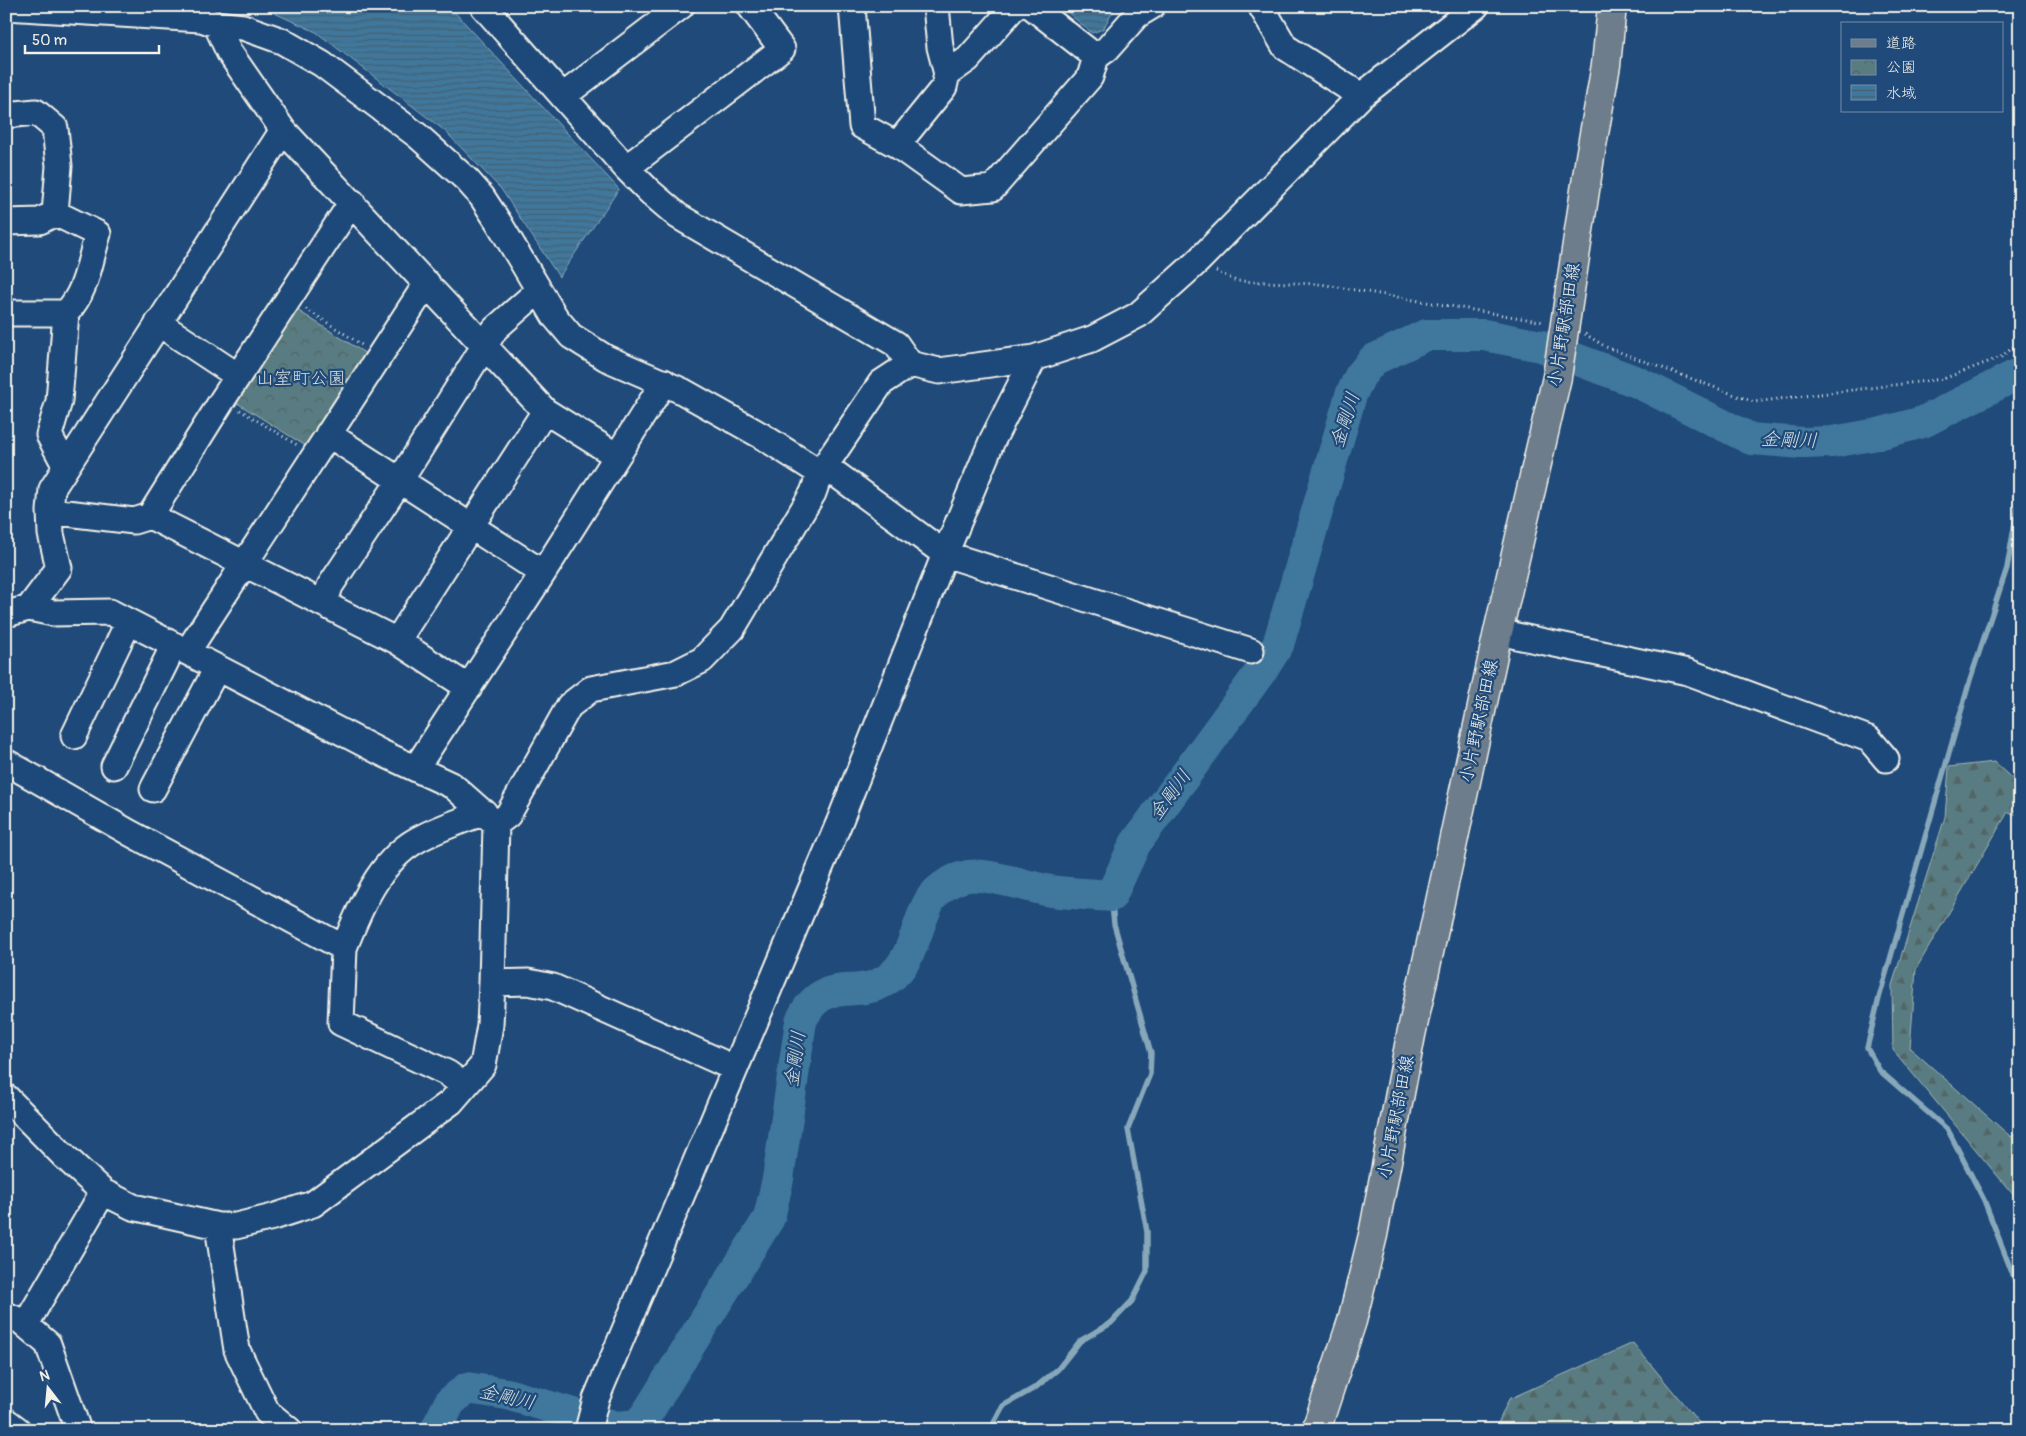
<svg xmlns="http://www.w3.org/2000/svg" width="2026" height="1436" viewBox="0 0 2026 1436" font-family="Pangolin,'Klee One',sans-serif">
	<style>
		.forest { fill: url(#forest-firs); stroke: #a6b6b4 }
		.park { fill: url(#park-crowns); stroke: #a6b6b4 }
		.water { fill: url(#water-rules); stroke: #88a8ba }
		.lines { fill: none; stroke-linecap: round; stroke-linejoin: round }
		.stream { stroke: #88a8ba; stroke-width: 5.5 }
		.river { stroke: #40779c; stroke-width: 32 }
		.minor-casing { stroke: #f4f1e8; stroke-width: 29 }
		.major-casing { stroke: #f4f1e8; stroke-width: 31 }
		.path { stroke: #f4f1e8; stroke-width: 3; stroke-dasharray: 1 4; stroke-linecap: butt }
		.minor { stroke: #1f4a7a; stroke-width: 25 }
		.major { stroke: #6d7d8c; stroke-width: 28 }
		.labels { text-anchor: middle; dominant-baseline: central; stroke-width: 4.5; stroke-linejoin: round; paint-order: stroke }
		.street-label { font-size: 18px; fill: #f4f1e8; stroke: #1f4a7a }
		.park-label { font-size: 18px; fill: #dddfd9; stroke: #1f4a7a }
		.water-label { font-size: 19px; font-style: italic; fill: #d9dfdd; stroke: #1f4a7a }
	</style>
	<defs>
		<pattern id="forest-firs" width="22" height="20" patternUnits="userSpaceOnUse" patternTransform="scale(1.25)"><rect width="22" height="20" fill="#597c81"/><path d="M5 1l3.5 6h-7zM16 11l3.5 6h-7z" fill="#526566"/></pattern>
		<pattern id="park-crowns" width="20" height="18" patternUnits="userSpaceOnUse" patternTransform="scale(1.25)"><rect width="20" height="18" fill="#597c81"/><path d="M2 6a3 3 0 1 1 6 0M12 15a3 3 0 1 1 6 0" fill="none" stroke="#526566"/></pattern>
		<pattern id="water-rules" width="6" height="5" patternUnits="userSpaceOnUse" patternTransform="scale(1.25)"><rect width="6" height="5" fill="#40779c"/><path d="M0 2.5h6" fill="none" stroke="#446071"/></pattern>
	</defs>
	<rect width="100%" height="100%" fill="#1f4a7a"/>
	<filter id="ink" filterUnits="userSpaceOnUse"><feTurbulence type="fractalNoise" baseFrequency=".02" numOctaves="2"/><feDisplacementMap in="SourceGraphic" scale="10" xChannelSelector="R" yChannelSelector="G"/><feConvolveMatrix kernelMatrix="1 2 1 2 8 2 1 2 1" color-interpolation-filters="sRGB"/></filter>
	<g filter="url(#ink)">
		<!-- forest -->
		<path class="forest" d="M1994,762L2020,786V816L2008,812L1916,969L1910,1048L2011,1137L2020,1131V1203L1893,1050L1892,985L1945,817L1949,767Z
			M1633,1343L1705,1430H1495L1509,1399Z"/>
		<!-- park -->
		<path class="park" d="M294,308L368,355L309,448L234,401Z"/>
		<!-- water -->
		<path class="water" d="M259,6H449L619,189L559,277L501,189L445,131L316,32Z
			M1060,6H1116L1103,29L1092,33Z"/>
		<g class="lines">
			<!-- stream -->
			<path class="stream" d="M2020,494L2007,568L1970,680L1879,998L1867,1048L1880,1071L1948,1130L1984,1200L2020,1293
				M990,1430L1003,1406L1036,1387L1058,1369L1080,1341L1111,1323L1132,1301L1147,1271V1232L1128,1129L1150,1074L1151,1053L1114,924L1111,896"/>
			<!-- river -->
			<path class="river" d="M436,1430L450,1402L467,1388L507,1394L617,1427L637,1425L646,1415L769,1218L778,1179L801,1021C824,972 856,1002 888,979C912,962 915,931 927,906C933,891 951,879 968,876C989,873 1028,887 1051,891C1071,894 1091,894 1111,896L1135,844L1264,667L1278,645L1351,395L1360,376L1373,360L1426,335H1484L1541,346L1637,382L1751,439L1803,443L1832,442L1878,434L1923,422L2020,373"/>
			<!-- minor casing -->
			<g class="minor-casing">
				<path id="minor" d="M483,6L626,168L650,192L678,216L896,344L910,364L939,371L1034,358L1092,339L1138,315L1197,262L1361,96L1476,6
					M852,6L862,126L897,145L961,191L993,188L1090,77L1096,57L1107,49L1137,15L1152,6
					M936,6L940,47L947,74L968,59L1015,6
					M1031,6L1096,57
					M1261,6L1285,47L1361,96
					M6,7L201,19L216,24L243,27L282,41L322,64L418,136L467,180L482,197L499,223L555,317L571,336L606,358L682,391L762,436L820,473L836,474L945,554L1251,651
					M216,24L229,52L283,130L545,411L617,456
					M563,96L681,6
					M6,115L36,112L55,128L59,166L55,213L98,234C89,263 87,291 66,313L59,401L49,435L66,467
					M897,145L944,87L947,74
					M626,168L782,49L750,6
					M6,222L40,221L55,213
					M6,313H66
					M158,323L238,376
					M328,434L543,573
					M50,511L52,489L283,130
					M150,516L397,641L469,688
					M325,602L330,586L399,482L495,329L538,291
					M29,608L59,568L51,534L50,511L134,521L150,516L223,399L352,202
					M6,614L29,608L53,613L110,612L382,753L453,786L496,824L492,983L490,1025L483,1065L451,1102L313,1204L273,1217L236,1226H218L133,1207L103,1192L63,1155L6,1097
					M1498,632L1688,672L1869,739L1886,759
					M397,641L545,411
					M187,652L427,283
					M74,736L128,623
					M6,762L130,833L344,948L341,1023L447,1073L465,1086
					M114,766L174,645
					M416,768L543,573L664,382
					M153,789L217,668
					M496,824L508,815L569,706L591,689L676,673L702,660L732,629L813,493L820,473L881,383L910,364
					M344,948C359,910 379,861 417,840C438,828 462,821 484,812
					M492,983L528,982L553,987L734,1068
					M218,1226L237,1350L267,1412L289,1430
					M6,1315L21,1321L48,1344L78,1430
					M26,1324L103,1192
					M6,1421L18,1430
					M588,1430L596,1399L634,1308L839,823L945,554L992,441L1034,358"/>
			</g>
			<!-- major casing -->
			<g class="major-casing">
				<path id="major" d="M1316,1430L1352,1321L1373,1235L1411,1035L1452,847L1498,632L1557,377L1590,157L1606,65L1612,6"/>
			</g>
			<!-- path -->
			<path class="path" d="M1216,271L1236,281L1320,284L1544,322
				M306,309L362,345
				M1585,334L1606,347L1754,402L1943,379L2001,357L2020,342
				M240,410L297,445"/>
			<!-- minor -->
			<use href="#minor" class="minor"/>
			<!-- major -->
			<use href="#major" class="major"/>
		</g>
	</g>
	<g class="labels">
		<!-- street labels -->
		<g class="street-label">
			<text transform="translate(1564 325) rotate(-81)">小片野駅部田線</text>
			<text transform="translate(1479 721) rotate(-78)">小片野駅部田線</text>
			<text transform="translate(1396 1117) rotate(-79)">小片野駅部田線</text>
		</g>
		<!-- park labels -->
		<g class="park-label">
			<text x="301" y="378">山室町公園</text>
		</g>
		<!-- water labels -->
		<g class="water-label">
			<text transform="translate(1345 420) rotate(-72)">金剛川</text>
			<text transform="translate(1789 440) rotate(2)">金剛川</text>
			<text transform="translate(1170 795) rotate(-54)">金剛川</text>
			<text transform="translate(795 1059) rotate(-82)">金剛川</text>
			<text transform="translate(507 1397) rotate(13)">金剛川</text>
		</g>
	</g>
	<!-- margin -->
	<rect width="2026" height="1436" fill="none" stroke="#1f4a7a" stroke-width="25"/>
	<rect x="12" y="12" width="2001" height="1411" fill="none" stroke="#f4f1e8" stroke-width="2" filter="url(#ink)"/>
	<!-- legend -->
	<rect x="1841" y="22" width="162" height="90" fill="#1f4a7a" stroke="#748da6"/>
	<rect x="1851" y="39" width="25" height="8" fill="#6d7d8c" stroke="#748da6"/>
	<text x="1886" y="48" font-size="15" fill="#f4f1e8">道路</text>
	<rect x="1851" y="60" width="25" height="15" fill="url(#park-crowns)" stroke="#748da6"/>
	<text x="1886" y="72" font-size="15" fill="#f4f1e8">公園</text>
	<rect x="1851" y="85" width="25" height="15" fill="url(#water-rules)" stroke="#748da6"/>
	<text x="1886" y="98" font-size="15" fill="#f4f1e8">水域</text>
	<!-- north arrow -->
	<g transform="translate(48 1388) rotate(344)" stroke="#1f4a7a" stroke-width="4" paint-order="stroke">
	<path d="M0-4L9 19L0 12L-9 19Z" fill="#f4f1e8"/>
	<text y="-8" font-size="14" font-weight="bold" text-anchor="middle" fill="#f4f1e8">N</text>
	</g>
	<!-- scale -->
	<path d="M25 45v8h134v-8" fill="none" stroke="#f4f1e8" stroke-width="2.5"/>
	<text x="32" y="45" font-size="15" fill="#f4f1e8" stroke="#1f4a7a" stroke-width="4" paint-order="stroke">50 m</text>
</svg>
